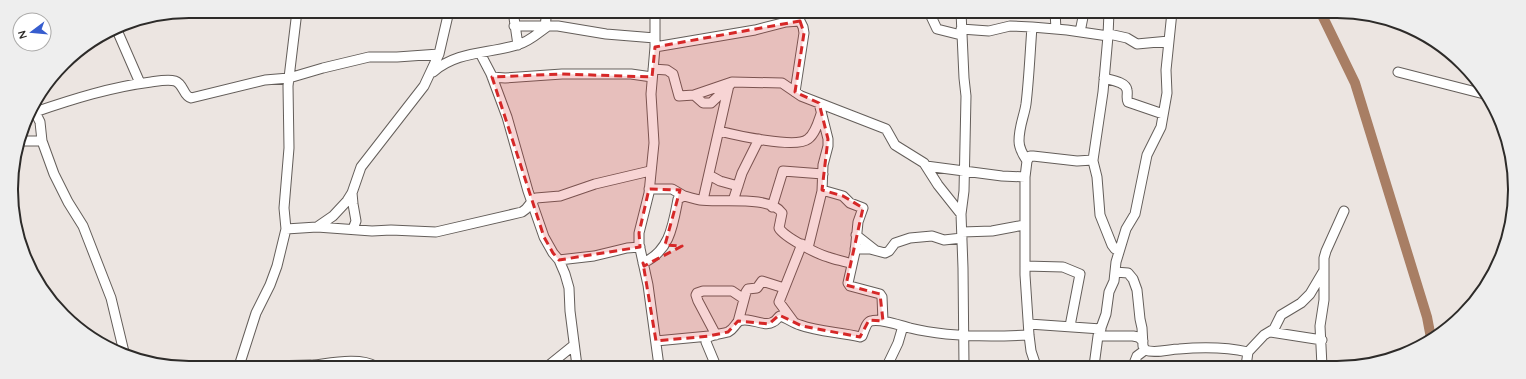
<svg xmlns="http://www.w3.org/2000/svg" width="1526" height="379" viewBox="0 0 1526 379" font-family="Quicksand,sans-serif">
	<style>
		.lines { fill: none; stroke-linecap: round; stroke-linejoin: round }
		.river { stroke: #a87e64; stroke-width: 10 }
		.minor-casing { stroke: #645e5a; stroke-width: 11 }
		.minor { stroke: #fff; stroke-width: 9 }
		.marked { fill: #d62828; fill-opacity: 0.2; stroke: #d62828; stroke-width: 3; stroke-dasharray: 8 5; stroke-linejoin: round }
		.rim { fill: none; stroke: #2d2b29; stroke-width: 2 }
	</style>
	<rect width="100%" height="100%" fill="#ece5e1"/>
	<g class="lines">
		<!-- river -->
		<path class="river" d="M1321,13L1355,83L1427,317L1431,338"/>
		<!-- minor casing -->
		<g class="minor-casing">
			<path id="minor" d="M513,11L518,45
				M655,12V47L651,94L654,143L649,193L639,233V244L648,285L659,366
				M929,12L937,29L961,35
				M961,12L964,78L966,96L964,191L961,214L963,268L964,366
				M1055,12L1056,29
				M514,26H558L606,34L655,38
				M545,26L547,11
				M116,28L140,83
				M961,29L989,31L1010,26L1032,27L1067,30L1108,36
				M1080,32L1084,12
				M1109,34L1127,38L1137,44L1169,41
				M655,47L755,30L786,22L800,21L803,27L804,33L795,92
				M480,53L491,74L507,117L528,191L544,237L553,253L559,260L565,274L569,288L570,311L577,366
				M653,69L667,70L673,74L679,96L694,95L732,82L782,83L801,96L886,129L895,145L924,163L938,185L961,214
				M433,72C457,51 487,54 517,45C529,42 538,33 548,26
				M1398,72L1484,94
				M492,77L505,78L562,74H631L652,77
				M1104,78C1111,80 1126,82 1127,90C1128,94 1126,98 1128,102L1163,114
				M694,95L703,103H711L730,85
				M33,108L40,122L42,141L54,174L68,202L83,226L111,298L124,352
				M35,112C73,99 111,87 151,82C158,81 168,79 175,81C184,84 183,96 191,98L265,80L289,78L323,68L369,57H397L439,54
				M719,131C735,135 796,149 808,139C815,134 818,123 821,114
				M21,141H42
				M1027,161C1023,155 1019,148 1019,141C1019,126 1024,117 1026,104C1029,79 1030,53 1032,27
				M1093,161L1097,177L1100,215L1112,245L1115,249L1119,250
				M926,166L1002,176L1025,177
				M709,175L720,181L738,186
				M649,189H672L684,196
				M822,190L843,196L850,203L863,208L858,222L855,252L848,283L850,286L880,294L882,297L883,321
				M352,193L353,204L356,221L353,229
				M703,200L729,85
				M733,201L742,173L759,139
				M772,207L783,171L823,174
				M317,227L333,216L347,201L352,193L361,167L424,86L439,54L449,11
				M286,229L317,227L372,231L391,230L436,232L522,212L526,209L530,204L536,198L560,196L595,184L650,171
				M962,232L992,231L1024,225
				M856,235L875,250
				M808,248L822,191L823,165L828,146V139L819,103
				M855,249H870L885,253L889,251L895,243L910,238L932,236L944,240L962,238
				M559,260L594,256L627,248L640,247
				M643,263C670,251 673,225 678,199L684,196C689,197 694,199 700,200C719,203 770,195 782,213L779,228C784,237 817,254 828,257C836,260 844,261 852,264
				M1025,266L1063,267L1080,274L1070,326
				M1115,272L1128,273L1133,279L1137,290L1140,319L1142,328L1143,346L1145,350C1155,354 1169,349 1179,349C1202,347 1226,347 1248,352
				M793,321L779,302L802,244
				M738,322L746,292L748,289L757,288L762,281L784,288
				M1029,324L1101,329
				M1270,332L1322,340
				M716,335L698,301L696,295L697,293L703,291H732L744,299
				M1098,336H1133L1138,337L1143,341
				M656,341L709,336
				M314,365C331,363 360,357 375,366
				M239,366L256,313L270,285L277,266L286,229L284,208L289,148L288,86L297,11
				M269,366L310,365L316,366
				M548,366L574,345
				M716,366L706,342L707,338C713,334 721,334 728,332C734,329 735,324 739,321C750,316 764,328 773,322C776,321 778,317 780,316C787,318 793,323 800,325C819,332 840,332 860,337L862,336C864,332 866,322 871,321C881,318 901,326 910,328C946,337 992,337 1029,335
				M887,366L898,343L903,326
				M1036,366L1031,351L1029,335L1025,275V177L1027,161L1030,156H1033L1077,161L1093,160L1103,92L1108,36L1109,12
				M1094,366L1098,336L1106,314L1109,292L1114,281L1116,262L1126,229L1135,214L1147,155L1161,127L1167,93L1166,70L1172,12
				M1133,366L1137,356L1145,350
				M1246,366L1248,352L1264,335L1274,329L1281,315L1301,303L1310,294L1323,272
				M1322,366L1320,326L1324,300V258L1326,251L1344,211"/>
		</g>
		<!-- minor -->
		<use href="#minor" class="minor"/>
	</g>
	<!-- marked area -->
	<path class="marked" d="M800,21L804,33L795,92L819,103L828,139L822,190L843,196L863,208L846,285L880,294L883,321L869,320L860,337L802,326L779,315L769,324L738,321L728,332L709,336L656,341L643,263L644,266L682,246L665,245L680,190L649,189L639,233L640,247L559,260L553,253L544,237L492,77L562,74L652,77L655,47Z"/>
	<!-- crop -->
	<path d="M0 0H1526V379H0ZM189 18H1337A171 171 0 0 1 1508 189V190A171 171 0 0 1 1337 361H189A171 171 0 0 1 18 190V189A171 171 0 0 1 189 18Z" fill="#eee" fill-rule="evenodd"/>
	<path class="rim" d="M189 18H1337A171 171 0 0 1 1508 189V190A171 171 0 0 1 1337 361H189A171 171 0 0 1 18 190V189A171 171 0 0 1 189 18Z"/>
	<!-- north arrow -->
	<g transform="translate(32 32) rotate(254)"><circle r="19" fill="#ffffff" stroke="#abaaa9"/>
	<path d="M0-3L7 15L0 10L-7 15Z" fill="#375dce"/>
	<text y="-6" font-size="11" font-weight="bold" text-anchor="middle" fill="#2d2b29">N</text>
	</g>
</svg>
